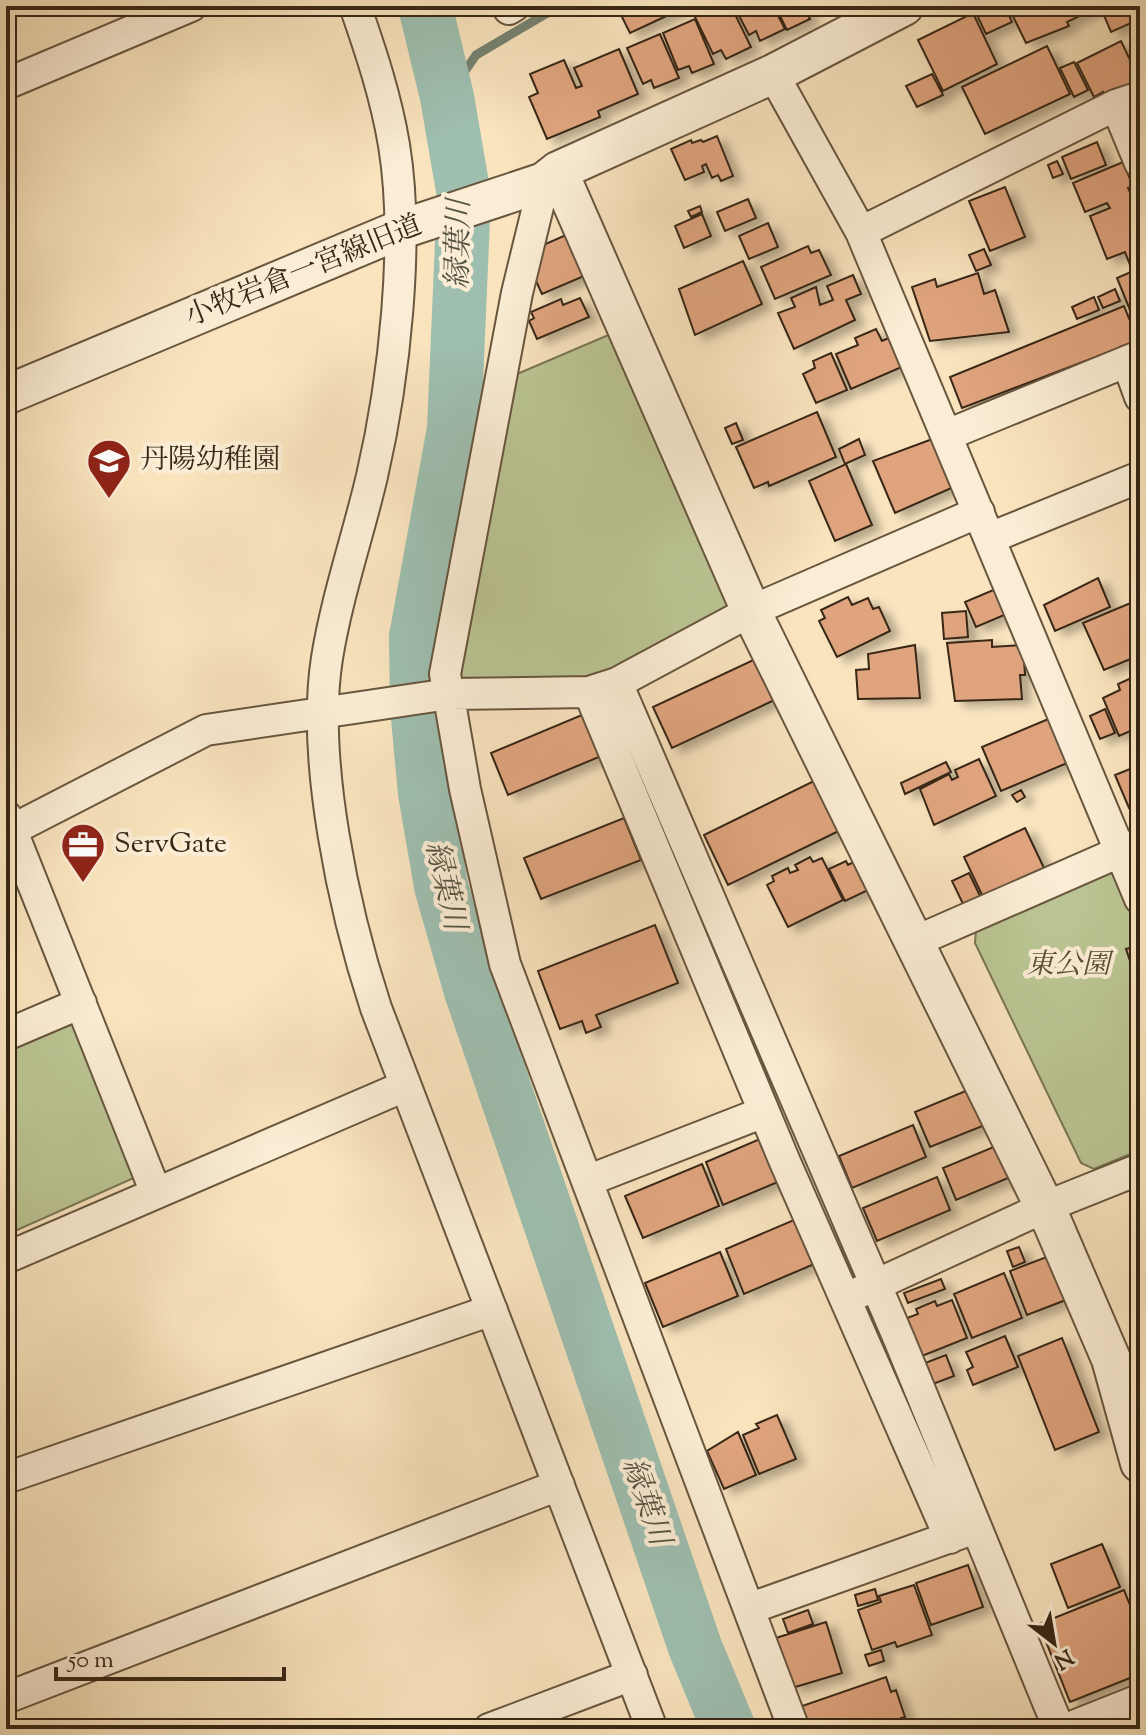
<svg xmlns="http://www.w3.org/2000/svg" width="1146" height="1735" viewBox="0 0 1146 1735" font-family="'Sorts Mill Goudy','Noto Serif JP',serif">
	<style>
		.green { fill: #bbc593; stroke: #797654; stroke-width: 2 }
		.lines { fill: none; stroke-linecap: round; stroke-linejoin: round }
		.stream { stroke: #758272; stroke-width: 9 }
		.river { stroke: #9ebfb0; stroke-width: 54 }
		.building { fill: #dfa47e; stroke: #372715; stroke-width: 2; filter: url(#shadow) }
		.minor-casing { stroke: #68563f; stroke-width: 34 }
		.tertiary-casing { stroke: #68563f; stroke-width: 42 }
		.minor { stroke: #fbedd5; stroke-width: 30 }
		.tertiary { stroke: #fbedd5; stroke-width: 38 }
		.labels { text-anchor: middle; dominant-baseline: central; stroke-width: 8; stroke-linejoin: round; paint-order: stroke }
		.street-label { font-size: 28px; fill: #372715; stroke: #fbedd5 }
		.poi-label { font-size: 28px; fill: #372715; stroke: #fbedd5; text-anchor: start }
		.park-label { font-size: 28px; font-style: italic; fill: #584e34; stroke: #fbedd5 }
		.water-label { font-size: 30px; font-style: italic; fill: #565544; stroke: #fbedd5 }
	</style>
	<defs>
		<filter id="shadow"><feDropShadow dx="9" dy="5" stdDeviation="4" flood-color="#0004"/></filter>
	</defs>
	<rect width="100%" height="100%" fill="#f9e4be"/>
	<filter id="stains"><feTurbulence type="fractalNoise" baseFrequency=".0025" numOctaves="4"/><feColorMatrix values="0 0 0 0 .2 0 0 0 0 .09 0 0 0 0 .02 0 0 0 .5 -.17"/></filter>
	<radialGradient id="worn" r=".72"><stop offset=".6" stop-color="#630" stop-opacity="0"/><stop offset="1" stop-color="#630" stop-opacity=".3"/></radialGradient>
	<!-- green -->
	<path class="green" d="M613,333L749,604L595,678L456,680L517,374Z
		M1109,865L1121,873L1140,920V1150L1094,1169L1081,1163L975,943L976,930Z
		M74,1023L136,1177L6,1235V1051Z"/>
	<g class="lines">
		<!-- stream -->
		<path class="stream" d="M447,97L476,55L559,6"/>
		<!-- river -->
		<path class="river" d="M425,6L447,97L464,196L454,429L416,637L417,707L425,793L441,886L471,991L695,1647L729,1729"/>
	</g>
	<!-- building -->
	<path class="building" d="M624,6H688L630,33L618,9Z
		M712,6H731L751,47L726,59L721,50L713,54L694,15Z
		M734,6H773L785,29L760,41L756,31L749,35Z
		M775,6H810L805,9L810,19L787,30Z
		M986,6H1005L1012,22L986,34L975,11Z
		M1008,6H1095L1096,8L1067,22L1069,26L1026,43Z
		M1100,6H1137L1140,19L1111,32Z
		M973,13L997,64L943,91L918,40Z
		M695,19L714,64L692,73L689,66L678,70L663,33Z
		M660,34L679,78L654,88L651,80L643,84L627,48Z
		M1121,41L1140,81L1106,98L1103,92L1094,97L1077,63Z
		M1140,41V66L1131,45Z
		M1047,46L1070,94L985,134L962,87Z
		M619,49L638,94L598,111L600,117L547,139L529,97L538,93L530,74L564,60L576,88L582,86L574,68Z
		M1074,62L1088,90L1074,97L1060,68Z
		M932,74L943,95L917,107L906,86Z
		M717,136L733,176L721,181L718,175L712,178L706,164L702,166L704,172L685,180L671,149L691,140L692,143L701,140L703,142Z
		M1097,142L1106,165L1071,179L1062,157Z
		M1057,161L1063,174L1053,178L1048,165Z
		M1123,162L1133,186L1128,188L1133,199L1139,196L1140,200V236L1136,238L1140,261L1130,265L1125,252L1107,259L1090,216L1110,208L1107,203L1085,212L1073,183Z
		M1005,187L1025,237L990,251L969,201Z
		M748,199L756,218L725,231L717,212Z
		M700,206L702,212L691,217L688,211Z
		M702,214L711,236L684,248L675,226Z
		M768,223L778,247L749,259L739,236Z
		M566,235L584,276L542,294L529,266L534,249Z
		M808,246L811,253L819,250L831,275L775,299L761,267Z
		M984,249L991,265L976,271L969,255Z
		M743,261L762,304L695,335L679,289Z
		M1140,268V318L1134,320L1117,278Z
		M978,273L984,294L995,290L1009,332L930,341L912,287L935,279L937,287Z
		M853,275L861,294L846,300L855,320L794,349L778,313L795,307L791,298L816,287L820,305L833,300L827,286Z
		M1115,289L1120,301L1103,308L1098,297Z
		M1094,297L1099,310L1077,319L1072,307Z
		M580,298L589,317L537,339L529,321L534,318L531,312L561,299L563,305Z
		M1124,306L1138,341L962,408L950,377Z
		M876,329L882,341L891,337L904,366L851,389L836,354L858,345L855,338Z
		M831,353L847,390L816,403L803,374L815,368L813,361Z
		M817,412L836,457L769,486L768,482L754,488L736,447Z
		M736,423L743,440L732,444L725,428Z
		M935,438L956,486L895,513L873,461Z
		M859,439L865,455L845,464L839,449Z
		M846,464L872,525L835,541L809,481Z
		M1098,578L1110,607L1055,631L1044,605Z
		M998,588L1009,613L976,627L965,602Z
		M848,597L852,605L868,598L873,609L879,607L890,631L837,657L819,621L825,618L821,610Z
		M1140,599V655L1104,670L1083,623Z
		M966,611L968,637L944,639L942,613Z
		M992,640V647L1023,645L1025,675H1020L1022,699L955,701L947,643Z
		M915,645L920,698L858,699L856,670L869,669L868,654Z
		M764,655L783,696L672,748L653,707Z
		M1140,674V735L1137,728L1119,736L1103,698L1120,690L1118,684Z
		M1105,709L1115,733L1100,739L1090,716Z
		M589,712L606,754L508,795L491,753Z
		M1053,717L1072,761L1001,791L982,747Z
		M979,759L996,796L934,825L920,789L949,774L952,780L958,777L955,770Z
		M946,762L951,772L905,794L901,783Z
		M1140,765V803L1129,808L1115,775Z
		M824,776L849,826L728,885L704,835Z
		M1021,790L1025,797L1017,802L1012,795Z
		M624,818L641,860L541,899L524,858Z
		M1025,828L1044,868L983,897L964,857Z
		M810,857L813,862L822,858L843,900L788,927L767,885L774,881L772,876L788,868L790,873L798,870L795,865Z
		M846,861L848,865L856,861L881,884L845,901L829,869Z
		M969,873L981,898L964,906L952,881Z
		M655,925L678,983L596,1015L601,1027L586,1033L582,1021L560,1029L538,971Z
		M1140,945V964L1132,967L1126,949Z
		M980,1085L995,1121L930,1147L915,1112Z
		M913,1125L926,1157L852,1188L839,1156Z
		M767,1136L785,1179L723,1205L706,1162Z
		M1008,1141L1020,1173L956,1200L943,1168Z
		M702,1164L719,1206L643,1238L625,1196Z
		M937,1177L950,1210L877,1241L863,1208Z
		M801,1217L819,1262L744,1294L726,1249Z
		M1019,1247L1025,1262L1013,1267L1007,1251Z
		M1062,1251L1071,1298L1027,1315L1010,1271Z
		M720,1252L738,1296L663,1327L645,1283Z
		M1004,1273L1022,1318L972,1338L954,1294Z
		M941,1279L945,1289L908,1303L904,1293Z
		M952,1300L967,1338L922,1356L907,1318L918,1314L916,1309L935,1301L937,1306Z
		M1005,1336L1018,1367L973,1385L967,1370L973,1367L966,1352Z
		M1062,1338L1099,1432L1055,1450L1018,1356Z
		M946,1355L954,1376L933,1384L925,1363Z
		M777,1415L796,1459L759,1474L743,1435L759,1428L756,1424Z
		M738,1432L756,1475L724,1489L707,1451Z
		M1102,1544L1120,1587L1068,1608L1051,1564Z
		M968,1565L983,1607L931,1625L916,1583Z
		M914,1585L932,1635L897,1647L895,1642L872,1650L858,1610L881,1602L879,1596Z
		M875,1589L878,1600L858,1606L855,1595Z
		M1124,1590L1140,1631V1674L1070,1702L1039,1624Z
		M808,1610L813,1624L788,1633L783,1619Z
		M826,1622L842,1673L792,1688L776,1638Z
		M881,1650L884,1661L869,1666L865,1655Z
		M886,1677L891,1692L896,1690L905,1717L901,1718L904,1729H810L802,1706Z"/>
	<g class="lines">
		<!-- minor casing -->
		<g class="minor-casing">
			<path id="minor" d="M355,6C371,52 386,97 394,145C410,242 394,381 372,476C358,536 337,596 327,658C311,759 344,911 376,1008L652,1729
				M508,6L509,9L514,6
				M773,74L861,232L1140,899
				M6,84L191,6
				M1116,105L1140,163
				M544,182L517,293L445,674L465,789L505,964L794,1729
				M861,232L1116,105L1140,97
				M1127,361L1140,397
				M947,435L1140,356
				M990,538L1140,477
				M617,683L899,1339L1059,1729
				M589,692L785,1162L950,1538
				M6,816L156,1193
				M6,833L206,730L449,694L589,692L617,683L751,611L979,512
				M914,942L1140,843
				M6,1035L81,1003
				M587,1181L764,1112
				M6,1258L405,1086
				M858,1293L1045,1207L1140,1169
				M6,1478L492,1310
				M751,1608L967,1531
				M6,1698L559,1485
				M489,1729L632,1675"/>
		</g>
		<!-- tertiary casing -->
		<g class="tertiary-casing">
			<path id="tertiary" d="M558,171L751,611L1053,1224L1111,1359L1140,1463
				M6,395L399,230L544,182L558,171L773,74L904,6
				M1077,1729L1140,1704"/>
		</g>
		<!-- minor -->
		<use href="#minor" class="minor"/>
		<!-- tertiary -->
		<use href="#tertiary" class="tertiary"/>
	</g>
	<!-- icons -->
	<defs>
		<g id="school-pin" transform="scale(2.3)"><path d="M0 17L-7.5 6A9.5 9.5 0 1 1 7.5 6Z" fill="#8f2418" stroke="#fbedd5"/><path d="M0-5L7-2L0 1L-7-2ZM-4 1L0 2.5L4 1V4Q0 6-4 4Z" fill="#fff"/></g>
		<g id="office-pin" transform="scale(2.3)"><path d="M0 17L-7.5 6A9.5 9.5 0 1 1 7.5 6Z" fill="#8f2418" stroke="#fbedd5"/><path d="M-6-3h4V-5.5h4V-3h4V5H-6ZM-1-4.5V-3h2v-1.5ZM-6 0V1H6V0Z" fill="#fff"/></g>
	</defs>
	<g fill-rule="evenodd">
		<use href="#school-pin" x="109" y="461"/>
		<use href="#office-pin" x="83" y="845"/>
	</g>
	<g class="labels">
		<!-- street labels -->
		<g class="street-label">
			<text transform="translate(304 272) rotate(-22)">小牧岩倉一宮線旧道</text>
		</g>
		<!-- poi labels -->
		<g class="poi-label">
			<text x="140" y="461">丹陽幼稚園</text>
			<text x="114" y="845">ServGate</text>
		</g>
		<!-- park labels -->
		<g class="park-label">
			<text x="1068" y="966">東公園</text>
		</g>
		<!-- water labels -->
		<g class="water-label">
			<text transform="translate(460 244) rotate(-89)">縁葉川</text>
			<text transform="translate(444 886) rotate(77)">縁葉川</text>
			<text transform="translate(645 1502) rotate(71)">縁葉川</text>
		</g>
	</g>
	<!-- margin -->
	<rect width="1146" height="1735" fill="none" stroke="#f9e4be" stroke-width="32"/>
	<rect x="8" y="8" width="1130" height="1719" fill="none" stroke="#372715" stroke-width="4"/>
	<rect x="16" y="16" width="1114" height="1703" fill="none" stroke="#372715" stroke-width="2"/>
	<!-- north arrow -->
	<g transform="translate(1054 1643) rotate(149)" stroke="#fbedd5" stroke-width="6" paint-order="stroke">
	<path d="M0-6L14 30L0 20L-14 30Z" fill="#372715"/>
	<text y="-12" font-size="22" font-weight="bold" text-anchor="middle" fill="#372715">N</text>
	</g>
	<!-- scale -->
	<path d="M56 1667v12h228v-12" fill="none" stroke="#372715" stroke-width="4"/>
	<text x="68" y="1667" font-size="24" fill="#372715" stroke="#fbedd5" stroke-width="6" paint-order="stroke">50 m</text>
	<rect width="100%" height="100%" filter="url(#stains)"/>
	<rect width="100%" height="100%" fill="url(#worn)"/>
</svg>
